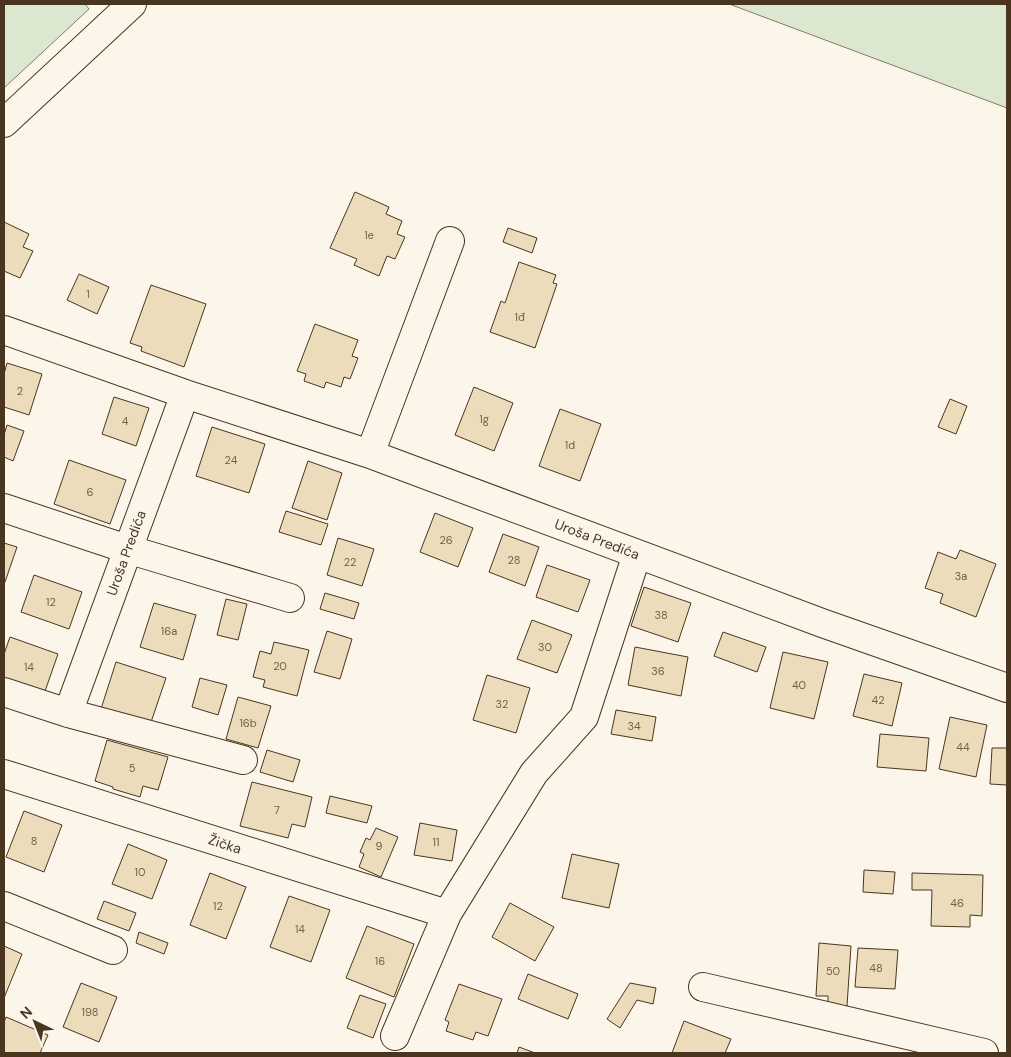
<svg xmlns="http://www.w3.org/2000/svg" width="1011" height="1057" viewBox="0 0 1011 1057" font-family="'DM Sans',sans-serif">
	<style>
		.green { fill: #dce7d0; stroke: #887966 }
		.building { fill: #ecdcbc; stroke: #4a3520 }
		.lines { fill: none; stroke-linecap: round; stroke-linejoin: round }
		.minor-casing { stroke: #4a3520; stroke-width: 30 }
		.tertiary-casing { stroke: #4a3520; stroke-width: 30 }
		.minor { stroke: #fbf6e9; stroke-width: 28 }
		.tertiary { stroke: #fbf6e9; stroke-width: 28 }
		.labels { text-anchor: middle; dominant-baseline: central; stroke-width: 4; stroke-linejoin: round; paint-order: stroke }
		.number-label { font-size: 11px; fill: #725f47 }
		.street-label { font-size: 14px; fill: #4a3520; stroke: #fbf6e9 }
	</style>
	<rect width="100%" height="100%" fill="#fbf6e9"/>
	<!-- green -->
	<path class="green" d="M4,4H85L89,9L4,88Z
		M729,4H1007V108Z"/>
	<!-- building -->
	<path class="building" d="M355,192L389,207L386,214L402,221L397,234L405,237L395,259L387,256L379,276L354,265L357,259L330,248Z
		M4,222L29,234L23,247L33,251L20,278L4,271Z
		M508,228L537,238L532,253L503,242Z
		M519,262L556,275L553,283L557,284L535,348L490,332L501,301L505,303Z
		M79,274L109,287L97,314L67,300Z
		M151,285L206,304L184,367L141,351L142,347L130,343Z
		M315,324L358,340L352,356L358,358L350,379L344,377L341,387L326,382L324,388L304,381L306,374L297,371Z
		M7,363L42,374L29,415L4,407V374Z
		M474,387L513,403L494,451L455,435Z
		M114,397L149,408L136,446L102,434Z
		M950,399L967,406L956,434L938,427Z
		M560,409L601,424L580,481L539,466Z
		M7,425L24,431L13,461L4,457V435Z
		M212,427L265,444L249,493L196,476Z
		M69,460L126,480L110,524L54,504Z
		M308,461L342,473L327,520L292,508Z
		M286,511L328,524L321,545L279,532Z
		M435,513L473,528L458,567L420,552Z
		M503,534L539,547L525,586L489,572Z
		M338,538L374,549L362,586L327,575Z
		M4,543L17,547L5,582L4,581Z
		M960,550L996,564L976,617L940,603L943,594L925,588L938,552L956,559Z
		M547,565L590,580L578,612L536,597Z
		M34,575L82,592L69,629L21,612Z
		M644,587L691,603L678,642L631,626Z
		M325,593L359,603L354,619L320,609Z
		M226,599L247,604L238,640L217,635Z
		M154,603L196,615L183,660L140,647Z
		M532,620L572,635L557,673L517,659Z
		M327,631L352,639L340,679L314,672Z
		M723,632L766,647L757,672L714,656Z
		M10,637L58,654L44,694L4,680V654Z
		M274,642L309,650L297,696L263,687L265,680L253,677L260,651L271,654Z
		M635,647L688,657L681,696L628,685Z
		M783,652L828,662L814,719L770,708Z
		M116,662L166,678L149,728L100,712Z
		M864,674L902,683L892,726L853,716Z
		M487,675L530,688L516,733L473,720Z
		M200,678L227,685L218,715L192,707Z
		M238,697L271,706L258,748L226,739Z
		M616,710L656,717L652,741L611,734Z
		M950,717L987,725L976,777L939,769Z
		M880,734L929,738L926,771L877,767Z
		M107,740L168,757L158,790L143,786L140,797L113,789V787L95,781Z
		M992,748H1007V785L990,784Z
		M267,750L300,760L293,782L260,772Z
		M252,782L312,797L305,827L292,824L288,838L240,826Z
		M330,796L372,806L367,823L326,813Z
		M24,811L62,825L44,872L6,857Z
		M420,823L457,830L452,861L414,855Z
		M376,828L398,837L381,877L359,867L364,854L360,852L366,838L370,840Z
		M128,844L167,860L152,899L112,884Z
		M572,854L619,864L609,908L562,898Z
		M864,870L895,872L893,894L863,892Z
		M210,873L246,887L226,939L190,925Z
		M912,873L983,875L982,916L970,915V927L931,926L932,890H912Z
		M289,896L330,910L311,962L270,947Z
		M104,901L136,913L129,931L97,919Z
		M510,903L554,927L535,961L492,937Z
		M367,926L414,944L394,997L346,978Z
		M139,932L168,943L164,954L136,943Z
		M819,943L851,946L847,1006L828,1004V996H816Z
		M4,946L22,954L4,998Z
		M858,948L898,950L895,989L855,987Z
		M528,974L578,994L568,1019L518,999Z
		M81,983L117,997L99,1042L63,1027Z
		M630,983L656,988L653,1004L637,1000L620,1028L607,1019Z
		M459,984L502,999L488,1036L476,1032L473,1040L446,1031L449,1022L445,1020Z
		M360,995L386,1004L373,1038L347,1028Z
		M6,1017L48,1035L40,1053H4V1022Z
		M684,1021L731,1039L725,1053H672Z
		M519,1047L535,1053H517Z"/>
	<g class="lines">
		<!-- minor casing -->
		<g class="minor-casing">
			<path id="minor" d="M4,330L185,394L370,454L822,623L1007,688
				M370,454L450,241
				M4,508L127,549L290,598
				M4,692L68,713L243,760
				M68,713L185,394
				M4,774L447,914
				M4,906L113,950
				M703,987L984,1053
				M395,1036L447,914L534,773L584,717L637,554"/>
		</g>
		<!-- tertiary casing -->
		<g class="tertiary-casing">
			<path id="tertiary" d="M4,123L132,4"/>
		</g>
		<!-- minor -->
		<use href="#minor" class="minor"/>
		<!-- tertiary -->
		<use href="#tertiary" class="tertiary"/>
	</g>
	<g class="labels">
		<!-- number labels -->
		<g class="number-label">
			<text x="369" y="235">1e</text>
			<text x="88" y="294">1</text>
			<text x="520" y="317">1đ</text>
			<text x="20" y="391">2</text>
			<text x="484" y="419">1g</text>
			<text x="125" y="421">4</text>
			<text x="570" y="445">1d</text>
			<text x="231" y="460">24</text>
			<text x="90" y="492">6</text>
			<text x="446" y="540">26</text>
			<text x="514" y="560">28</text>
			<text x="350" y="562">22</text>
			<text x="961" y="576">3a</text>
			<text x="51" y="602">12</text>
			<text x="661" y="615">38</text>
			<text x="169" y="631">16a</text>
			<text x="545" y="647">30</text>
			<text x="280" y="666">20</text>
			<text x="29" y="667">14</text>
			<text x="658" y="671">36</text>
			<text x="799" y="685">40</text>
			<text x="878" y="700">42</text>
			<text x="502" y="704">32</text>
			<text x="248" y="723">16b</text>
			<text x="634" y="726">34</text>
			<text x="963" y="747">44</text>
			<text x="132" y="768">5</text>
			<text x="277" y="810">7</text>
			<text x="34" y="841">8</text>
			<text x="436" y="842">11</text>
			<text x="379" y="846">9</text>
			<text x="140" y="872">10</text>
			<text x="957" y="903">46</text>
			<text x="218" y="906">12</text>
			<text x="300" y="929">14</text>
			<text x="380" y="961">16</text>
			<text x="876" y="968">48</text>
			<text x="833" y="971">50</text>
			<text x="90" y="1012">198</text>
		</g>
		<!-- street labels -->
		<g class="street-label">
			<text transform="translate(597 539) rotate(21)">Uroša Predića</text>
			<text transform="translate(126 553) rotate(-70)">Uroša Predića</text>
			<text transform="translate(225 844) rotate(18)">Žička</text>
		</g>
	</g>
	<!-- border -->
	<rect width="1011" height="1057" fill="none" stroke="#4a3520" stroke-width="10"/>
	<!-- north arrow -->
	<g transform="translate(35 1022) rotate(317)" stroke="#fbf6e9" stroke-width="4" paint-order="stroke">
	<path d="M0-4L9 19L0 12L-9 19Z" fill="#4a3520"/>
	<text y="-8" font-size="14" font-weight="bold" text-anchor="middle" fill="#4a3520">N</text>
	</g>
</svg>
